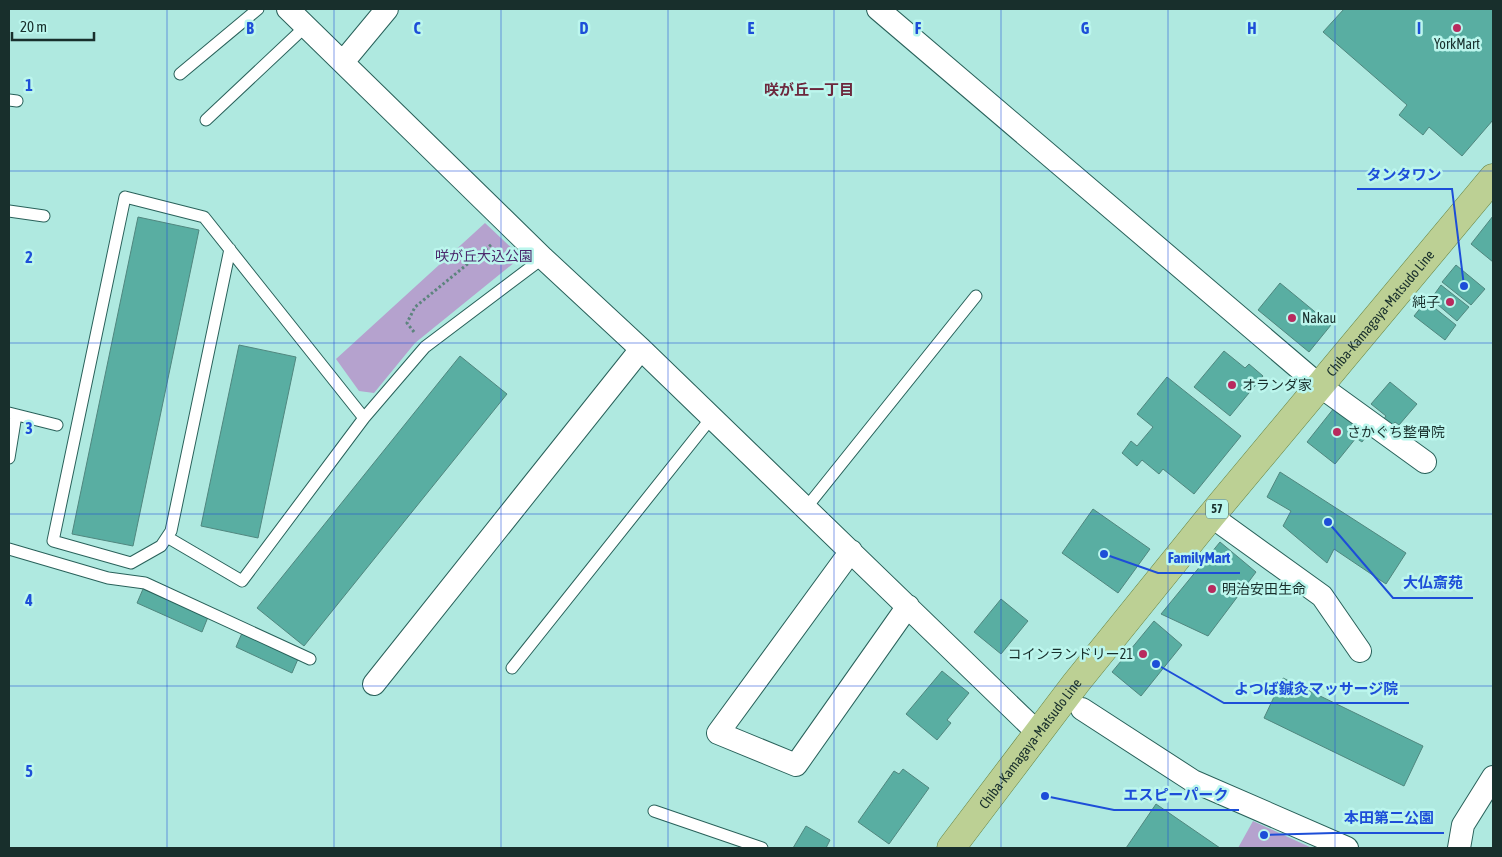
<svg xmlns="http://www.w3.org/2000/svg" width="1502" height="857" viewBox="0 0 1502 857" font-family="'Asap Condensed','Noto Sans JP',sans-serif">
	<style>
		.green { fill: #b5a2ce }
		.building { fill: #59aea2; stroke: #50877f }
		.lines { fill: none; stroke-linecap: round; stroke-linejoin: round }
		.lane-casing { stroke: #29615a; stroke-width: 13 }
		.street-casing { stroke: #29615a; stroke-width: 24 }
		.primary-casing { stroke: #668341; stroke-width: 29 }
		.path { stroke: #5d847e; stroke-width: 3; stroke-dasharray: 2.5 2.5; stroke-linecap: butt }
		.lane { stroke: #fff; stroke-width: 11 }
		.street { stroke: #fff; stroke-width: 22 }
		.primary { stroke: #bcd094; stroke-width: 28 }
		.grid { fill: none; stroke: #1d4ed8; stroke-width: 1; stroke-opacity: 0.55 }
		.poi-dot { fill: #b82a5e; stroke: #bcf6ed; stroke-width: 2 }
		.labels { text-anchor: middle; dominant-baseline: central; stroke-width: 5; stroke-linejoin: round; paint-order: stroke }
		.shield { fill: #bcf6ed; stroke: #496b66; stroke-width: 1 }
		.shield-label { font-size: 12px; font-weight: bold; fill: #182f2c }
		.poi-label { font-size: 14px; fill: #182f2c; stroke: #bcf6ed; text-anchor: start }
		.park-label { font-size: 14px; fill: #4b296d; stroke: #bcf6ed }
		.street-label { font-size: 14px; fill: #182f2c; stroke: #bcf6ed }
		.neighbourhood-label { font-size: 15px; font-weight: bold; fill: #6c273c; stroke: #bcf6ed }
		.grid-label { font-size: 16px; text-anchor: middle; font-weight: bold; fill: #1d4ed8; stroke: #bcf6ed; stroke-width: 5; stroke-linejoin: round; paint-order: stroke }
		.leader { fill: none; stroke: #1d4ed8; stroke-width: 2 }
		.callout-dot { fill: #1d4ed8; stroke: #bcf6ed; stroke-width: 2 }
		.callout-label { font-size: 15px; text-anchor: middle; font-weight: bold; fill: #1d4ed8; stroke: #bcf6ed; stroke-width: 5; stroke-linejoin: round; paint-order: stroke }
	</style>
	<rect width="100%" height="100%" fill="#afe9e0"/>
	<!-- green -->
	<path class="green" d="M485,223L517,253L515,262L415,343L374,393L359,391L336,359Z
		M1253,821L1312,848H1238Z"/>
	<!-- building -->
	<path class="building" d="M1344,9H1493V120L1462,156L1429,127L1423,135L1399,115L1407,105L1323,32Z
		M1493,216V262L1471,244Z
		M138,217L199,230L133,546L72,534Z
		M1456,265L1485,289L1471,305L1442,282Z
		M1280,283L1331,325L1309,352L1258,310Z
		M1441,285L1469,307L1457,321L1431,299Z
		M1426,301L1456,325L1445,340L1414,316Z
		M239,345L296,357L258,538L201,526Z
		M1224,351L1245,368L1249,364L1263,376L1230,416L1194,387Z
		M460,356L507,394L304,646L257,608Z
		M1167,377L1241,436L1194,494L1163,469L1159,474L1142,460L1137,466L1122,453L1131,441L1137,446L1153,427L1137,414Z
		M1390,382L1417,404L1399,425L1395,422L1391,426L1383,420L1386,416L1371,404Z
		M1334,408L1367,435L1362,442L1356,438L1335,464L1307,442Z
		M1280,472L1406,553L1386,584L1334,549L1327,563L1283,526L1291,511L1267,497Z
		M1093,509L1150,549L1118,593L1062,553Z
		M1220,542L1256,572L1208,636L1161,614Z
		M143,589L208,617L202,632L137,603Z
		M1001,599L1028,621L1001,654L974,632Z
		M1154,621L1182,645L1141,696L1112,672Z
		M242,633L298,659L292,673L236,647Z
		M942,671L969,693L947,720L951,723L937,740L906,714Z
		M1283,678L1423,746L1404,786L1264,718Z
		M903,769L929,788L889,844L858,822L894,771L899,774Z
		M1156,804L1220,848H1126Z
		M806,826L830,840L826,848H793Z"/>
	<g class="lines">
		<!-- lane casing -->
		<g class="lane-casing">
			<path id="lane" d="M180,74L258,9
				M9,100L17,101
				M206,120L306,26
				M9,211L44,216
				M230,249L171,531L161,546L131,563L53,541L125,197L204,217L364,418
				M9,413L57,425
				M9,458L16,415
				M806,508L976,296
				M167,537L242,581L364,418L425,347L543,258
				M9,549L108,578L145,583L310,659
				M512,668L712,417
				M654,811L762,848"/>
		</g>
		<!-- street casing -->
		<g class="street-casing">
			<path id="street" d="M288,9L543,258L641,349L1038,733
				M878,9L1320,386L1425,462
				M343,62L387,9
				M1211,516L1322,596L1360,651
				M851,551L718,733L796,765L908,606
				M374,684L641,349
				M1082,709L1193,781L1347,848
				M1459,848L1463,825L1493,777"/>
		</g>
		<!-- primary casing -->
		<g class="primary-casing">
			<g id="primary">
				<path id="s1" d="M951,848L1076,683L1211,516L1493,178"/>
			</g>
		</g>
		<!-- path -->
		<path class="path" d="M414,332L407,323L415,307L492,244"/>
		<!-- lane -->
		<use href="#lane" class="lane"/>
		<!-- street -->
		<use href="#street" class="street"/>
		<!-- primary -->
		<use href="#primary" class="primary"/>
	</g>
	<!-- grid -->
	<path class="grid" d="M167,9V848M334,9V848M501,9V848M668,9V848M834,9V848M1001,9V848M1168,9V848M1335,9V848M9,171H1493M9,343H1493M9,514H1493M9,686H1493"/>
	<!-- markers -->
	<g class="poi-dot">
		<circle cx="1457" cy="28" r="5"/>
		<circle cx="1450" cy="302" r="5"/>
		<circle cx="1292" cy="318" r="5"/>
		<circle cx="1232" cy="385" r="5"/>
		<circle cx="1337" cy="432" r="5"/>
		<circle cx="1212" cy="589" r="5"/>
		<circle cx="1143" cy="654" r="5"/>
	</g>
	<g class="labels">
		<!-- shield labels -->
		<rect class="shield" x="1206" y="499.5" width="22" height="19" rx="4"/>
		<g class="shield-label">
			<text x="1217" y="509">57</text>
		</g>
		<!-- poi labels -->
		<g class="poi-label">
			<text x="1457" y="44" text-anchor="middle">YorkMart</text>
			<text x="1440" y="302" text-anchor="end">純子</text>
			<text x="1302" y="318">Nakau</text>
			<text x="1242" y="385">オランダ家</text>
			<text x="1347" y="432">さかぐち整骨院</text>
			<text x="1222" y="589">明治安田生命</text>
			<text x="1133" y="654" text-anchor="end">コインランドリー21</text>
		</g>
		<!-- park labels -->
		<g class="park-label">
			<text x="484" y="256">咲が丘大込公園</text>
		</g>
		<!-- street labels -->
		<g class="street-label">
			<text stroke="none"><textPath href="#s1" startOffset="686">Chiba-Kamagaya-Matsudo Line</textPath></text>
			<text stroke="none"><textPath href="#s1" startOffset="131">Chiba-Kamagaya-Matsudo Line</textPath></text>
		</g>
		<!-- neighbourhood labels -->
		<g class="neighbourhood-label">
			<text x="809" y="89">咲が丘一丁目</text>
		</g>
	</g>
	<g class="grid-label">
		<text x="250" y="34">B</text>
		<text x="417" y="34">C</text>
		<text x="584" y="34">D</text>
		<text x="751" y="34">E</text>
		<text x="918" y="34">F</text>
		<text x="1085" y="34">G</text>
		<text x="1252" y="34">H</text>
		<text x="1419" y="34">I</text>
		<text x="29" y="91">1</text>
		<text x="29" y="263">2</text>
		<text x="29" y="434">3</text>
		<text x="29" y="606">4</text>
		<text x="29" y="777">5</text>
	</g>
	<!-- callouts -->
	<path class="leader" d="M1464 286L1452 189H1357M1104 554L1158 573H1240M1328 522L1393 598H1473M1156 664L1224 703H1409M1045 796L1114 810H1239M1264 835L1334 833H1444"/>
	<g class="callout-dot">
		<circle cx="1464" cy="286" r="5"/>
		<circle cx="1104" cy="554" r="5"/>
		<circle cx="1328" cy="522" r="5"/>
		<circle cx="1156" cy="664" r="5"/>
		<circle cx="1045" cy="796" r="5"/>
		<circle cx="1264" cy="835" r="5"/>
	</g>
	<g class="callout-label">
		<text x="1404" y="180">タンタワン</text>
		<text x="1199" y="563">FamilyMart</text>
		<text x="1433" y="588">大仏斎苑</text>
		<text x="1316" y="694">よつば鍼灸マッサージ院</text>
		<text x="1176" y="800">エスピーパーク</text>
		<text x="1389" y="823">本田第二公園</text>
	</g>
	<!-- border -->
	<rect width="1502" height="857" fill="none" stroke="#182f2c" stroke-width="20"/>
	<!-- scale -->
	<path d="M12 32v8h82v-8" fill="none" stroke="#182f2c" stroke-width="2.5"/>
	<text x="20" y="32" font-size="15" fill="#182f2c" stroke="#bcf6ed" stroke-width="4" paint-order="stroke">20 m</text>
</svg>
